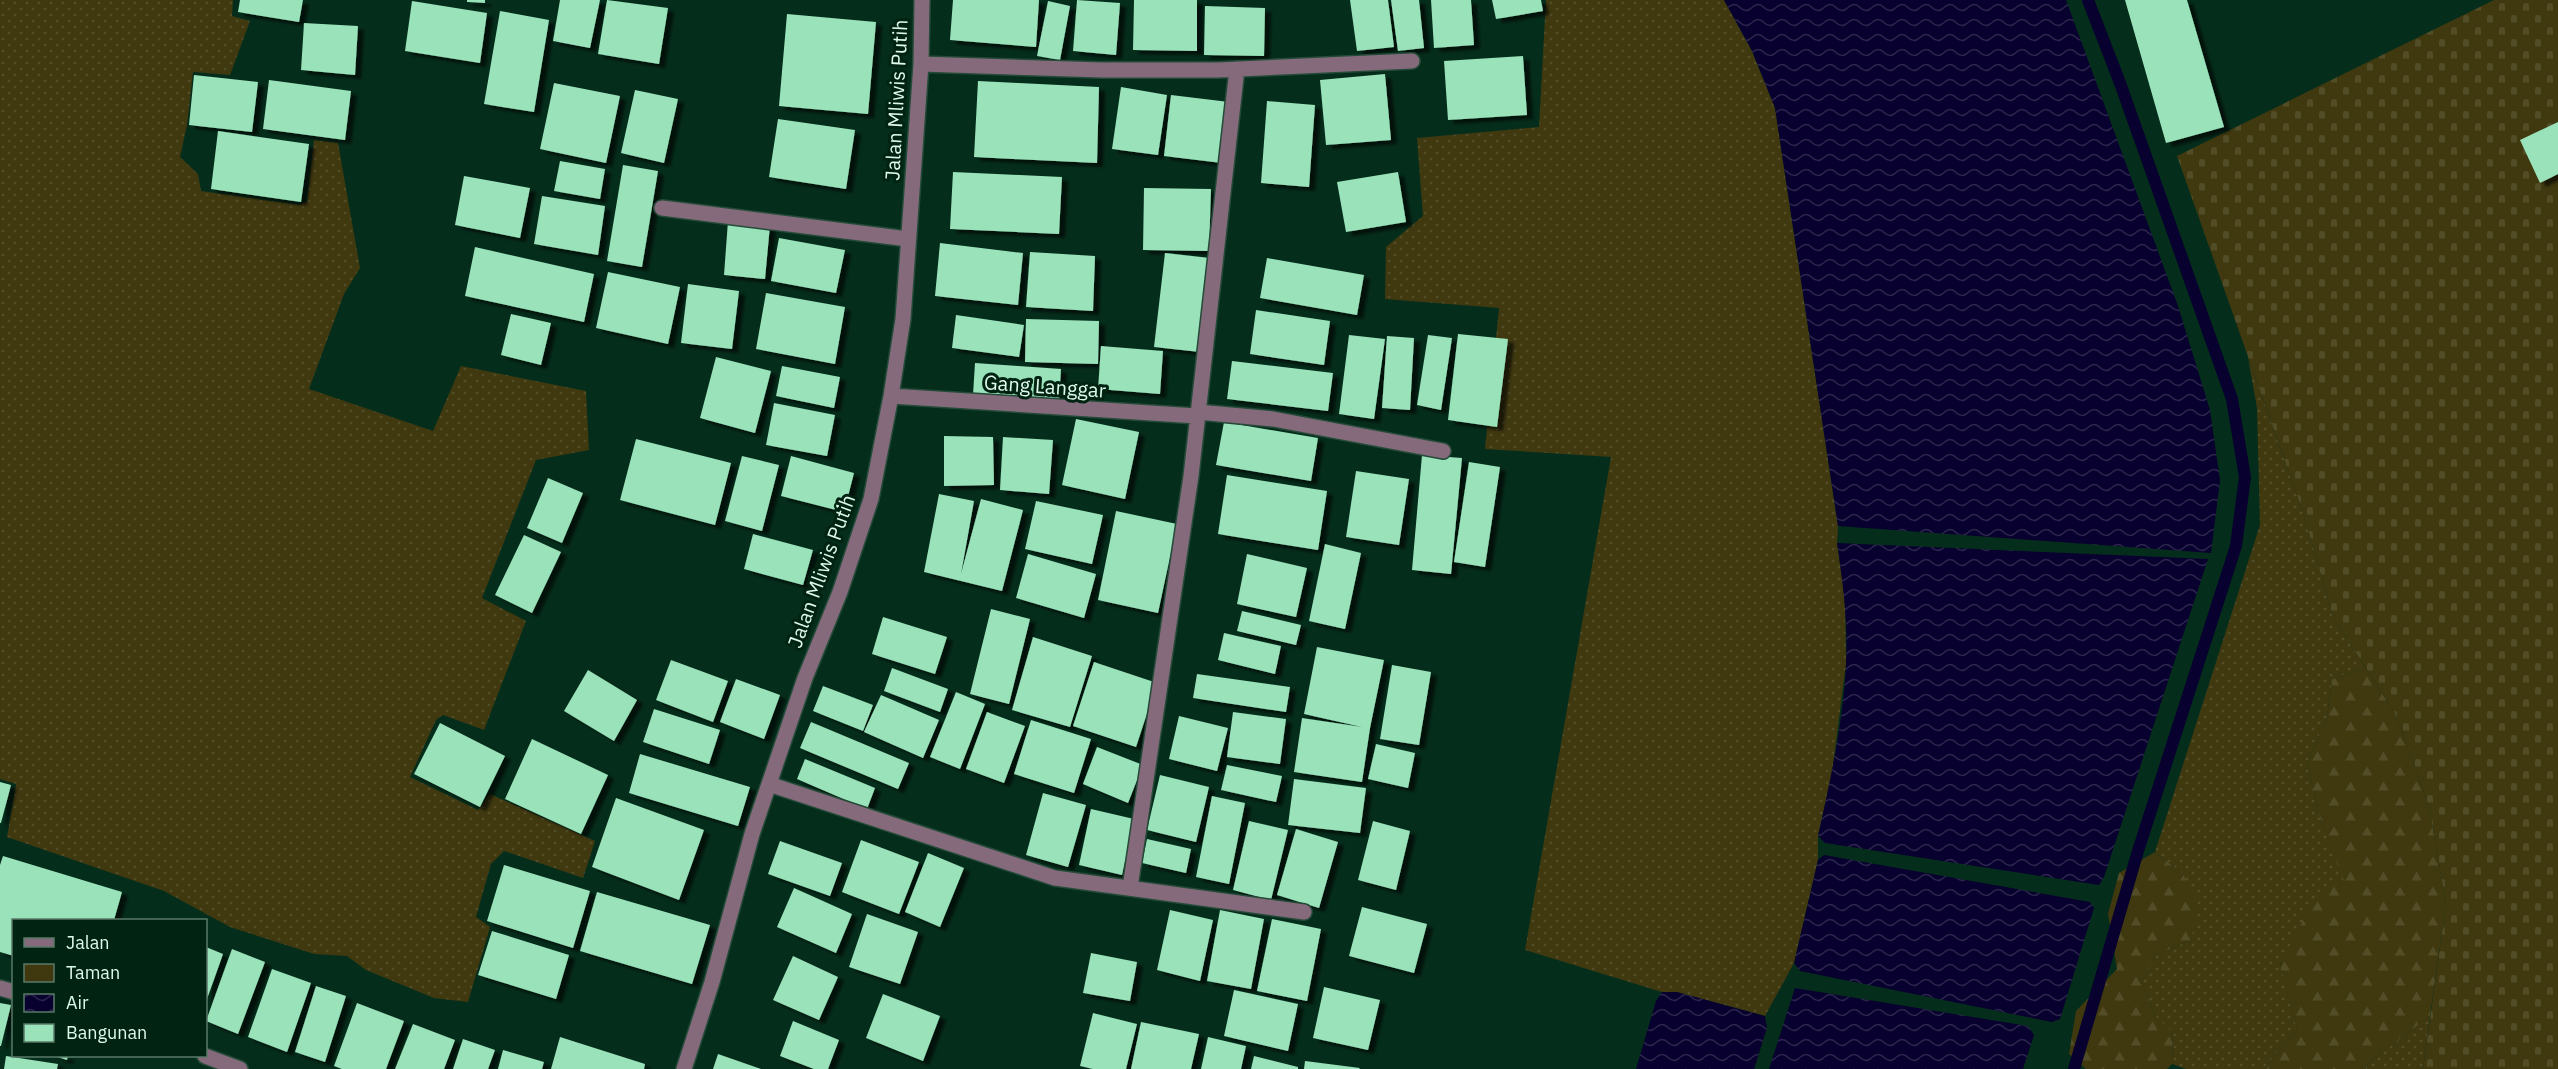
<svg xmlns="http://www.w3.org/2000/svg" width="2558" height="1069" viewBox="0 0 2558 1069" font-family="'IBM Plex Sans',sans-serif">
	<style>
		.green { fill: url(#green-dots) }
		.forest { fill: url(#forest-firs) }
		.cemetery { fill: url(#cemetery-stones) }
		.water { fill: url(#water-waves) }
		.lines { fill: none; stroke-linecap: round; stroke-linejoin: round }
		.stream { stroke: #08002e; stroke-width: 12 }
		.building { fill: #9ae2ba; filter: url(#shadow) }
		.minor-casing { stroke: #244a38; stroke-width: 18 }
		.minor { stroke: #846a7b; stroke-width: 15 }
		.labels { text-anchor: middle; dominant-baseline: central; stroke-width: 6; stroke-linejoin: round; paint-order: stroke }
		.street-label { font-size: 20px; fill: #dff9ea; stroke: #002312 }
	</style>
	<defs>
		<pattern id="green-dots" width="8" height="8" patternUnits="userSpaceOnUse" patternTransform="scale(1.5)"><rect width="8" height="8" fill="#403910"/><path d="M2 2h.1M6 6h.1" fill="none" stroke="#524d27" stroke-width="1.8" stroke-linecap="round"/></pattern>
		<pattern id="forest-firs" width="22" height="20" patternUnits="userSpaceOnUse" patternTransform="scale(1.5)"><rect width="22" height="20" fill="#403910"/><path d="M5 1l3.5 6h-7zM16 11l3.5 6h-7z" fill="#524d27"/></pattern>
		<pattern id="cemetery-stones" width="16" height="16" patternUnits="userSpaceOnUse" patternTransform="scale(1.5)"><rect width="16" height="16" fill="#403910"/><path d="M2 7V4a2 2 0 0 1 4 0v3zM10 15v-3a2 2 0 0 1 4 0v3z" fill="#524d27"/></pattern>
		<pattern id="water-waves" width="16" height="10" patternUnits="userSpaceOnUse" patternTransform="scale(1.5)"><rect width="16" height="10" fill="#08002e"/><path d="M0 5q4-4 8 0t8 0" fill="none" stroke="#2c264c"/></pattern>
		<filter id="shadow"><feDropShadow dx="6" dy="4" stdDeviation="1.5" flood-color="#0009"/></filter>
	</defs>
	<rect width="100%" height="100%" fill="#052d1b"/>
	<!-- green -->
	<path class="green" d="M0,0H233L232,16L250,21L230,75L193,72L187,125L180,157L198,174L201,191L299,205L307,201L314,140L338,143L360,268L344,294L309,389L433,431L461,366L586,391L589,450L536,460L482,598L526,621L484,730L443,715L436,720L410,777L478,810L490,794L595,841L583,878L504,851L491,864L476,917L490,927L468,1002L434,998L366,970L347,956L314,954L230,927L164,891L7,837L16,784L0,779Z
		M1546,0H1724L1752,51L1775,108L1838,526L1837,544L1845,598L1846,664L1832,773L1818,836V860L1794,963L1765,1016L1677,992H1662L1525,950L1611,457L1485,449L1499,308L1385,299L1386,247L1423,216L1417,138L1539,127Z
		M2248,357L2303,512L2333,617L2365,667L2332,679L2327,717L2307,764L2319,815L2345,882L2280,964L2297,1029L2263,1069H2186L2172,1064L2173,1033L2155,1016L2142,982L2156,955L2191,940L2183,874L2155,852L2260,525L2257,408Z
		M2430,1016L2423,1069H2367L2368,1063Z"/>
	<!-- forest -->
	<path class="forest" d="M2365,667L2396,715L2429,806L2446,904L2430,1016L2368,1063L2367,1069H2263L2297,1029L2280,965L2317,893L2344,881L2319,815L2307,764L2327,717L2332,679Z
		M2155,852L2183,874L2199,906L2191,940L2156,955L2142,982L2155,1016L2173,1032L2172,1064L2167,1069H2086L2069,1054L2076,1011L2117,969L2108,914L2119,873Z"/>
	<!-- cemetery -->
	<path class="cemetery" d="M2494,0H2558V1069H2423L2446,904L2429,806L2396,715L2333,617L2303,512L2177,156Z"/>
	<!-- water -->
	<path class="water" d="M1724,0H2066L2178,306L2210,410L2220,480L2211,553L1838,526L1775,108L1752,51Z
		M1837,543L2208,559L2104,877L2099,885L1825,843L1818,836C1830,782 1844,718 1846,663C1848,623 1843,583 1837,543Z
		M1824,855L2090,902L2094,908L2060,1019L2052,1022L1800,971L1794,963L1818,860Z
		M1795,988L2028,1026L2034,1035L2023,1069H1769Z
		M1662,992H1677L1765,1016L1767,1028L1754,1069H1636L1656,1001Z"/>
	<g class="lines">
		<!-- stream -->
		<path class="stream" d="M2074,1069L2138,851L2236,546L2245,477L2232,399L2120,83L2088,0"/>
	</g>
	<!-- building -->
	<path class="building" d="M240,0H303L299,22L238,12Z
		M467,0H485V3L467,2Z
		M560,0H600L590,48L553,41Z
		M607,0L668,8L659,64L598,54Z
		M953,0H1039L1036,47L950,40Z
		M1077,0L1120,3L1116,55L1073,51Z
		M1134,0H1197V51L1133,50Z
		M1350,0H1388L1394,47L1357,51Z
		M1391,0H1419L1424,48L1398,51Z
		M1431,0H1471L1474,45L1434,48Z
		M1492,0H1541L1543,11L1496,19Z
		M2125,0H2187L2224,127L2166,143Z
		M412,1L487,13L480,63L405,51Z
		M1048,1L1070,6L1060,60L1037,56Z
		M1205,6L1265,8L1264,56L1204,55Z
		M500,11L549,20L534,112L484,104Z
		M787,14L876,22L868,114L779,106Z
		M304,23L358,26L355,75L301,70Z
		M1523,56L1527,115L1448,120L1444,61Z
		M1385,74L1391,140L1326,145L1320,80Z
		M194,75L258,82L252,132L189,125Z
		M269,80L351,91L345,140L263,129Z
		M978,81L1099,87L1097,163L974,157Z
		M554,83L620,96L606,163L540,149Z
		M1121,87L1167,95L1158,155L1112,149Z
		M635,90L678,99L664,163L621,153Z
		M1171,95L1229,102L1222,163L1164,156Z
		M1267,101L1315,105L1309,187L1261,183Z
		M778,119L855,130L846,189L769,177Z
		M2558,122V174L2540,183L2520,140Z
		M218,131L309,144L301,202L211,189Z
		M560,161L605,169L600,199L554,191Z
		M623,165L658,171L642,267L607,261Z
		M953,172L1062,177L1059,234L950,229Z
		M1398,172L1406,222L1346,232L1337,182Z
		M464,176L530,188L520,238L455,225Z
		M1144,188L1211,189L1209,251L1143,250Z
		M542,196L605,206L598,255L534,244Z
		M728,221L770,225L765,279L724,275Z
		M779,238L845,250L836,293L771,281Z
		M940,243L1023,253L1018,305L935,296Z
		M475,247L594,274L584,322L465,296Z
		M1030,252L1095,256L1093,311L1026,307Z
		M1165,253L1210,258L1200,352L1154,347Z
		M1267,258L1364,275L1357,315L1260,298Z
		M608,272L680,287L668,344L596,328Z
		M688,284L739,291L732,349L681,343Z
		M766,293L845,307L835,364L756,349Z
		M1256,310L1330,321L1324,365L1250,354Z
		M511,314L551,323L541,365L501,355Z
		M956,315L1024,325L1019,357L952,348Z
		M1026,319L1099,321L1098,364L1025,362Z
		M1458,334L1508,339L1497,427L1448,420Z
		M1349,335L1385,339L1374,419L1339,414Z
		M1428,335L1452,338L1441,410L1417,405Z
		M1387,336L1414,338L1410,410L1382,408Z
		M1101,346L1163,351L1160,394L1098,389Z
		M716,357L771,371L755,433L700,418Z
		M1232,361L1333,373L1328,411L1227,399Z
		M975,363L1061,369L1059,402L973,395Z
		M782,366L840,377L834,408L776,396Z
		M774,403L835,415L827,456L766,445Z
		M1076,419L1139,432L1125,499L1062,485Z
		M1224,422L1318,438L1311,481L1216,465Z
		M944,436L993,437L994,485L944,486Z
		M1003,437L1053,440L1049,494L1000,490Z
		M636,439L731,463L715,525L620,500Z
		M1422,455L1462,458L1451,574L1412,570Z
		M742,456L779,465L762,531L725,521Z
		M791,456L854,473L844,512L781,496Z
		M1469,462L1500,467L1485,567L1454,562Z
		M1356,471L1409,479L1399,545L1346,537Z
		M1227,475L1327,491L1318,550L1218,534Z
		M548,478L583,493L562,543L527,528Z
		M939,494L974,501L961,574L981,499L1023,510L1002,591L924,572Z
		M1036,501L1103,515L1092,564L1025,549Z
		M1116,511L1177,524L1158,613L1098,600Z
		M753,534L813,550L803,585L744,569Z
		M524,535L561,552L532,613L495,595Z
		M1325,544L1361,553L1345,629L1309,621Z
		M1028,554L1096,574L1084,618L1016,598Z
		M1247,554L1307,568L1296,617L1237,604Z
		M991,609L1030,619L1009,704L970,694Z
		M1242,611L1301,625L1296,645L1237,631Z
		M883,617L947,637L935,674L872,654Z
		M1224,633L1281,646L1275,674L1218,660Z
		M1033,637L1092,656L1070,727L1012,710Z
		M1317,647L1384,660L1370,728L1362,782L1294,772L1302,718L1362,727L1304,714Z
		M671,660L728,681L713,722L656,700Z
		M1094,662L1157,683L1136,747L1073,726Z
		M1392,665L1431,672L1419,745L1380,739Z
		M892,668L948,689L940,712L884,691Z
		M588,670L637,700L614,741L564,711Z
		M1197,674L1290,687L1286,712L1193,698Z
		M736,679L780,695L764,739L720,722Z
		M823,686L873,705L863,731L813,711Z
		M956,692L985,704L960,769L930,757Z
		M881,695L939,720L923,758L864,732Z
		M654,709L720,730L709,764L643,742Z
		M987,712L1025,726L1004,783L966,769Z
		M1233,712L1286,719L1280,764L1227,757Z
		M1179,716L1228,728L1217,771L1169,759Z
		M1031,720L1091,739L1074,793L1014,774Z
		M811,722L909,763L898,789L800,748Z
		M440,723L505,756L480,807L414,774Z
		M532,739L608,775L581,834L505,799Z
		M1376,744L1415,753L1408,788L1368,779Z
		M1097,747L1143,765L1128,803L1083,784Z
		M640,754L750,787L738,826L629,793Z
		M805,759L875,788L867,809L797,779Z
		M1227,765L1282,776L1276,802L1221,790Z
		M1160,775L1209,787L1196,842L1147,830Z
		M1294,779L1366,788L1360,833L1288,825Z
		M0,782L11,785L1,823H0Z
		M1043,793L1086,805L1068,867L1026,855Z
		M1212,796L1245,803L1229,884L1196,877Z
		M616,798L704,830L679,900L592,867Z
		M1091,809L1134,819L1122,875L1079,865Z
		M1249,821L1288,830L1271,900L1233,890Z
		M1373,821L1410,831L1396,890L1358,880Z
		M1296,829L1338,842L1319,908L1277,895Z
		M1147,839L1191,849L1186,873L1142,863Z
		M861,840L919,862L899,914L842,892Z
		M780,841L842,863L830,896L768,874Z
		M928,853L964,868L940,927L905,912Z
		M3,856L122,892L114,920H14V956L0,952V865Z
		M504,865L590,891L573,948L487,921Z
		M794,888L852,914L836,953L777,927Z
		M597,892L710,925L692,984L580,951Z
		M1362,907L1427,924L1414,973L1349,956Z
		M1170,910L1213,920L1200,981L1157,970Z
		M1220,910L1264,919L1251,989L1207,981Z
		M867,914L918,932L900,984L849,967Z
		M1272,919L1321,929L1307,1001L1257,991Z
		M492,931L569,955L556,999L478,975Z
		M206,947L223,954L206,1002Z
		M232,949L265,962L238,1034L206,1021Z
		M1091,953L1137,962L1130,1001L1083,993Z
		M793,956L838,977L819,1020L773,1000Z
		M272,969L311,983L287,1052L248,1037Z
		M316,986L346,996L325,1062L295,1052Z
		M1324,987L1380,1000L1368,1050L1313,1038Z
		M1234,990L1298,1004L1288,1051L1224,1036Z
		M883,994L940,1016L923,1061L866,1038Z
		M0,1003L11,1005L1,1046H0Z
		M357,1003L404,1021L386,1069H342L334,1066Z
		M1093,1013L1137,1024L1126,1069H1093L1080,1066Z
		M793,1021L839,1040L828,1069H814L780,1056Z
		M1141,1022L1199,1034L1191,1069H1131Z
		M413,1024L455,1040L444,1069H395Z
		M560,1037L645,1064L644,1069H551Z
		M1208,1037L1246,1046L1241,1069H1201Z
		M463,1039L495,1050L488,1069H453Z
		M503,1050L544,1062L542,1069H498Z
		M718,1054L761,1069H713Z
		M6,1056L58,1064L57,1069H4Z
		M54,1056H68L67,1060Z
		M1254,1056L1298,1067V1069H1251Z
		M1305,1061L1360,1068L1359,1069H1304Z"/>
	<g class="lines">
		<!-- minor casing -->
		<g class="minor-casing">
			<path id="minor" d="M921,64L1102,70H1218L1412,61
				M662,208L908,239
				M891,396L1197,416
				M1198,412L1273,419L1443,451
				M769,784L1055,878L1304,912
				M1130,888L1191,476L1237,69
				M0,988L14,992
				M205,1056L240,1069
				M684,1069L712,982L752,834L805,678L840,592L871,499L891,396L903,319L921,64L922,0"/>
		</g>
		<!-- minor -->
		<use href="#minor" class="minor"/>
	</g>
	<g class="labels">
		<!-- street labels -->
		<g class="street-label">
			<text transform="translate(896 100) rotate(-87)">Jalan Mliwis Putih</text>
			<text transform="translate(1045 386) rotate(4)">Gang Langgar</text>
			<text transform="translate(821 571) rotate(-70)">Jalan Mliwis Putih</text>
		</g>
	</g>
	<!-- legend -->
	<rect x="12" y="919" width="195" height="138" fill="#002312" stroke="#597968" stroke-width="1.5"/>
	<rect x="24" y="938" width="30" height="9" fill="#846a7b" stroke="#597968" stroke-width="1.5"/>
	<text x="66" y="949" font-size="18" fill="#dff9ea">Jalan</text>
	<rect x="24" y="964" width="30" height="18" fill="#403910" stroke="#597968" stroke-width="1.5"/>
	<text x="66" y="979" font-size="18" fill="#dff9ea">Taman</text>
	<rect x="24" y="994" width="30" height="18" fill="url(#water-waves)" stroke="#597968" stroke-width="1.5"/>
	<text x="66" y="1009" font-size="18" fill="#dff9ea">Air</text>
	<rect x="24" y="1024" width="30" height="18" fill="#9ae2ba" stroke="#597968" stroke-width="1.5"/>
	<text x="66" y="1039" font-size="18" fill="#dff9ea">Bangunan</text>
</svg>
